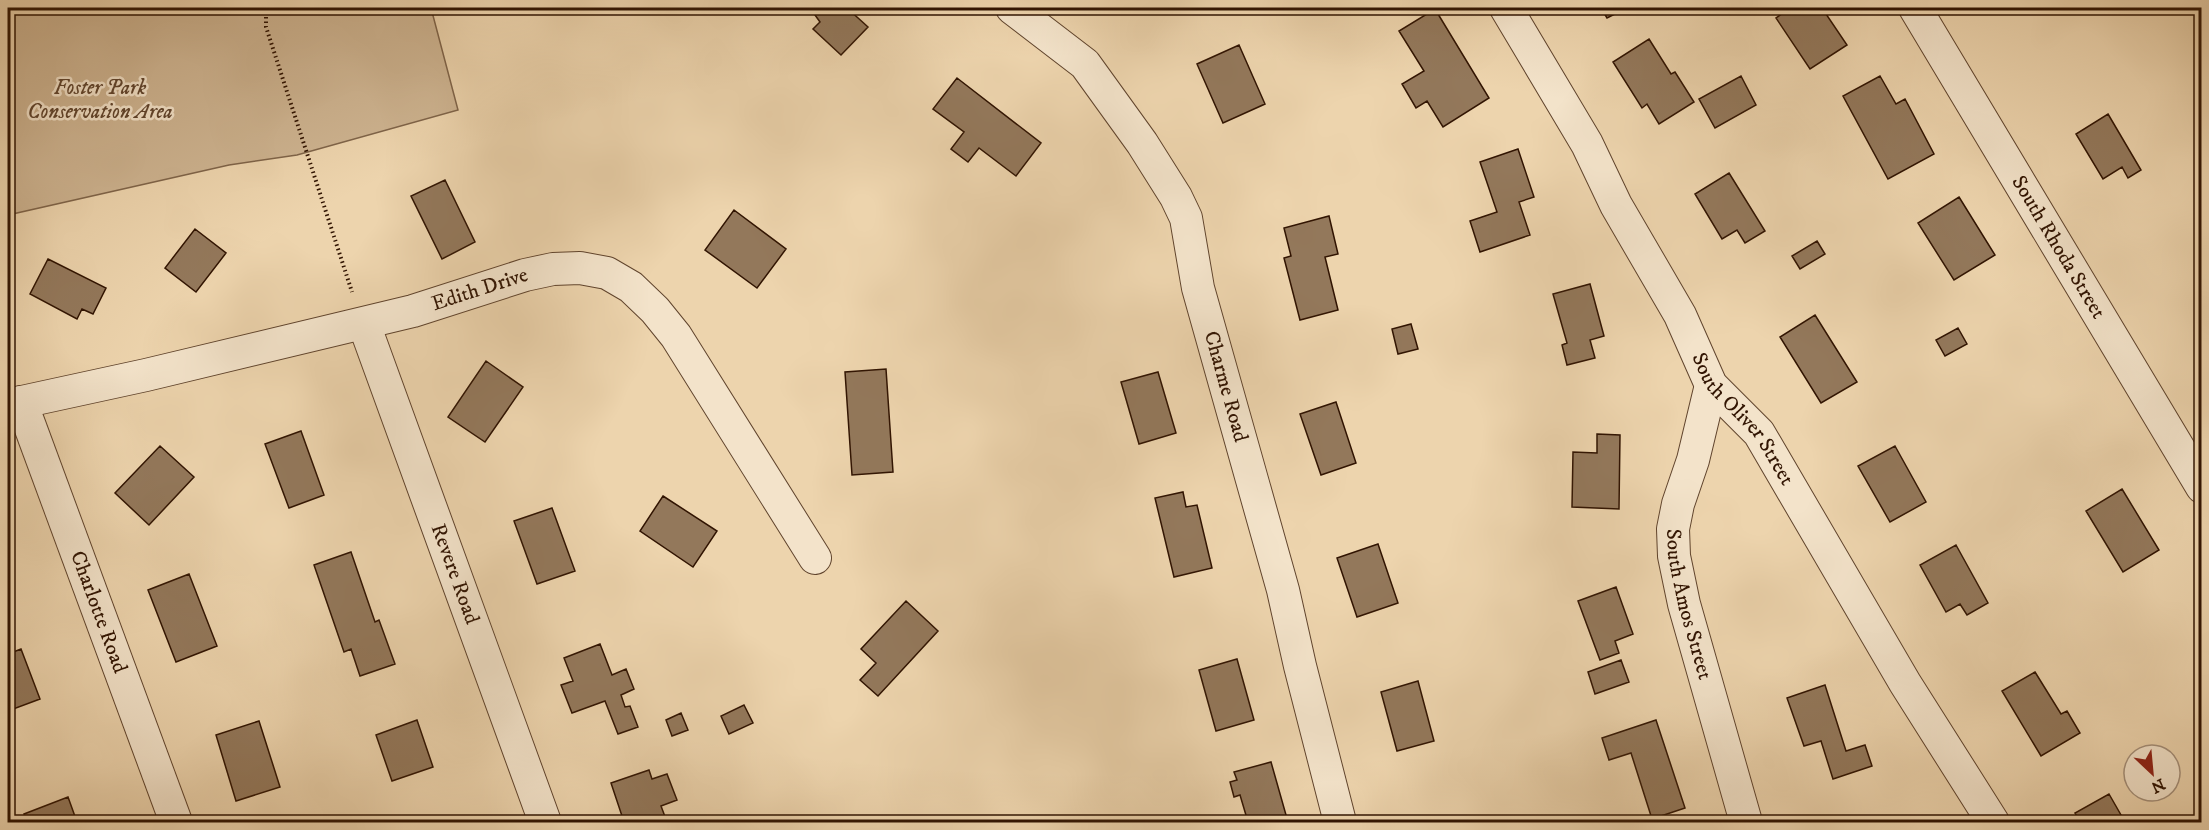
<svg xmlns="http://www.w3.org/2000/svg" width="2209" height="830" viewBox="0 0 2209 830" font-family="'IM FELL DW Pica',serif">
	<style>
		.green { fill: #cdb390; stroke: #7f6449; stroke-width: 1.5 }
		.building { fill: #93785b; stroke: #311402; stroke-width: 1.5 }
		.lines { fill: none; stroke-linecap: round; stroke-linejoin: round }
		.minor-casing { stroke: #60442d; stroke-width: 34 }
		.path { stroke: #311402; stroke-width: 4; stroke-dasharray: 1.5 3; stroke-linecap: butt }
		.minor { stroke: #f3e3ca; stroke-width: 32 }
		.labels { text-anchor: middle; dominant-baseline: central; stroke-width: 5; stroke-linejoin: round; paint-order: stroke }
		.park-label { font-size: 21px; font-style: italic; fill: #60442d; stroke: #f3e3ca }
		.street-label { font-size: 21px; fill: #311402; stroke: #f3e3ca }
	</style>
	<rect width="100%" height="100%" fill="#edd4ad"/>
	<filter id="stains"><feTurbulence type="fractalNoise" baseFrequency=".00333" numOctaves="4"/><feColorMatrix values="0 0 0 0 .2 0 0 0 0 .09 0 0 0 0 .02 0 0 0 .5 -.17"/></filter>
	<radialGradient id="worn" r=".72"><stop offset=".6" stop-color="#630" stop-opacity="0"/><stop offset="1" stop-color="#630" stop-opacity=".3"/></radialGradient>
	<!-- green -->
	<path class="green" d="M8,8H431L458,110L297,155L229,165L8,215Z"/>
	<!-- building -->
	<path class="building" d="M810,8H847L868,27L841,55L813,29L820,22Z
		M1601,8H1627L1607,18Z
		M1788,8H1822L1847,45L1810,69L1776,18L1789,9Z
		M1435,9L1489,98L1443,127L1427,101L1416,108L1402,84L1424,71L1399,31Z
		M1649,39L1671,74L1675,72L1694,102L1659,124L1647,104L1642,108L1613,62Z
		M1239,45L1265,104L1223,123L1197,64Z
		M1741,76L1756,105L1715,128L1699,99Z
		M1880,76L1896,104L1905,99L1934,154L1888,179L1843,96Z
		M957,78L1041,143L1016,176L979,148L968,162L951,149L964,132L933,109Z
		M2108,114L2141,170L2128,178L2122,167L2103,179L2076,134Z
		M1518,149L1534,197L1519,202L1530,235L1480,252L1470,221L1497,212L1480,162Z
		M1729,173L1765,231L1745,243L1737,230L1722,239L1695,194Z
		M445,180L475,242L442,259L411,196Z
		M1959,197L1995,255L1954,280L1918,223Z
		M734,210L786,249L757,288L705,250Z
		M1329,216L1338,254L1325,257L1338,310L1300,320L1284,258L1291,256L1284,228Z
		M195,229L226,253L196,292L165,268Z
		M1817,241L1825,254L1800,269L1792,256Z
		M48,259L106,288L93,314L82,309L77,319L30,294Z
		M1590,284L1604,336L1590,340L1595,358L1567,365L1562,345L1567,343L1553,294Z
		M1815,315L1857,382L1821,403L1780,337Z
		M1411,324L1418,349L1398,354L1392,329Z
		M1958,328L1967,344L1945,356L1936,340Z
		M486,361L523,387L485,442L448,417Z
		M886,369L893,472L852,475L845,372Z
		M1158,372L1176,433L1139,444L1121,382Z
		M1336,402L1356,463L1321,475L1300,414Z
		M301,431L324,495L289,508L265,444Z
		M1597,434L1620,435L1619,509L1572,507L1573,452L1597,453Z
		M160,446L194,477L149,525L115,493Z
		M1895,446L1926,502L1890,522L1858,466Z
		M2122,489L2159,550L2123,572L2086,511Z
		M1183,492L1186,507L1197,505L1212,568L1174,577L1155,498Z
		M663,496L717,531L693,567L640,531Z
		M552,508L575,571L537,584L514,521Z
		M1378,544L1398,603L1357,617L1337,558Z
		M1956,545L1988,603L1967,615L1960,604L1946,612L1920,565Z
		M351,552L375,622L379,620L395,664L360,676L351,649L344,652L314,565Z
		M189,574L217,646L176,662L148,590Z
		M1616,587L1633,634L1615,641L1619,653L1600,660L1578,601Z
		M906,601L938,631L878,696L860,680L876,663L861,649Z
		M600,644L612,675L626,669L634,689L621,695L625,707L630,706L638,727L618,734L605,701L572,713L561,685L573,681L564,658Z
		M21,649L40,699L8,711V654Z
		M1237,659L1254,720L1216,731L1199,670Z
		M1621,660L1629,682L1595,694L1588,672Z
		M2035,672L2061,714L2067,711L2080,733L2041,756L2002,691Z
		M1418,681L1434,741L1397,751L1381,692Z
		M1825,685L1846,751L1865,745L1872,766L1833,779L1821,741L1804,746L1787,698Z
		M744,705L753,723L729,734L721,716Z
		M681,713L688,730L672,736L666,720Z
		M417,720L433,767L392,781L376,735Z
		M1656,720L1685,808L1652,819L1631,753L1609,760L1602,738Z
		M259,721L280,787L236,801L216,735Z
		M1271,762L1288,822H1248L1240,795L1234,797L1230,782L1237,780L1234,772Z
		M649,770L652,779L667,774L677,800L661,806L667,822H624L611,783Z
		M2109,794L2125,822H2080L2075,813Z
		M68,797L77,822H27L24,814Z"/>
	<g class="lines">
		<!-- minor casing -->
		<g class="minor-casing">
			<g id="minor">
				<path id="s1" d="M1012,8L1085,64L1142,143L1176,197L1186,218L1198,288L1283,590L1300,666L1340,822"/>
				<path id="s2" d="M1506,8L1587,144L1616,205L1680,315L1711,385L1759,433L1905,683L1993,822"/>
				<path id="s3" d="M1915,8L2202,487"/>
				<path id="s4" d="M364,324L545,822"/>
				<path id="s5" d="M1711,385L1693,460L1678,504L1673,529L1674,556L1684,604L1746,822"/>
				<path id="s6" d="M21,402L176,822"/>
				<path id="s7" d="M8,405L146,375L413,311L525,275L553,269L580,268L607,273L631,287L655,310L676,336L815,558"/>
			</g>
		</g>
		<!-- path -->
		<path class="path" d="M266,8V27L352,292"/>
		<!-- minor -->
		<use href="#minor" class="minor"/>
	</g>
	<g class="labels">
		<!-- park labels -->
		<g class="park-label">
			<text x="100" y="88">Foster Park<tspan x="100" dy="24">Conservation Area</tspan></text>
		</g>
		<!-- street labels -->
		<g class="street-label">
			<text stroke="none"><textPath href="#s3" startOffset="279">South Rhoda Street</textPath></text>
			<text stroke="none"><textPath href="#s7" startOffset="486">Edith Drive</textPath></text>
			<text stroke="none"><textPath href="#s1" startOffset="450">Charme Road</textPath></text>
			<text stroke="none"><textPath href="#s2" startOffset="476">South Oliver Street</textPath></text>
			<text stroke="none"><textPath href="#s4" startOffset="266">Revere Road</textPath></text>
			<text stroke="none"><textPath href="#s5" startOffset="226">South Amos Street</textPath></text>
			<text stroke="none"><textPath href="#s6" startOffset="224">Charlotte Road</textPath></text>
		</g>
	</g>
	<!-- margin -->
	<rect width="2209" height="830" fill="none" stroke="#edd4ad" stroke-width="30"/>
	<rect x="9" y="9" width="2191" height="812" fill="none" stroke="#311402" stroke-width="3"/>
	<rect x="15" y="15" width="2179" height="800" fill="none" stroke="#311402" stroke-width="1.5"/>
	<!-- north arrow -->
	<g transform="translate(2152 773) rotate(154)"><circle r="28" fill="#f3e3ca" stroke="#a5907a" stroke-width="1.5"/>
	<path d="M0-4.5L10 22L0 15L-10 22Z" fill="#8f2418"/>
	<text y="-9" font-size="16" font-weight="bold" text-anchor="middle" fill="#311402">N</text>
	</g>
	<rect width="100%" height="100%" filter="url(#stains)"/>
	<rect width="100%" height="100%" fill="url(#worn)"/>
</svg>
